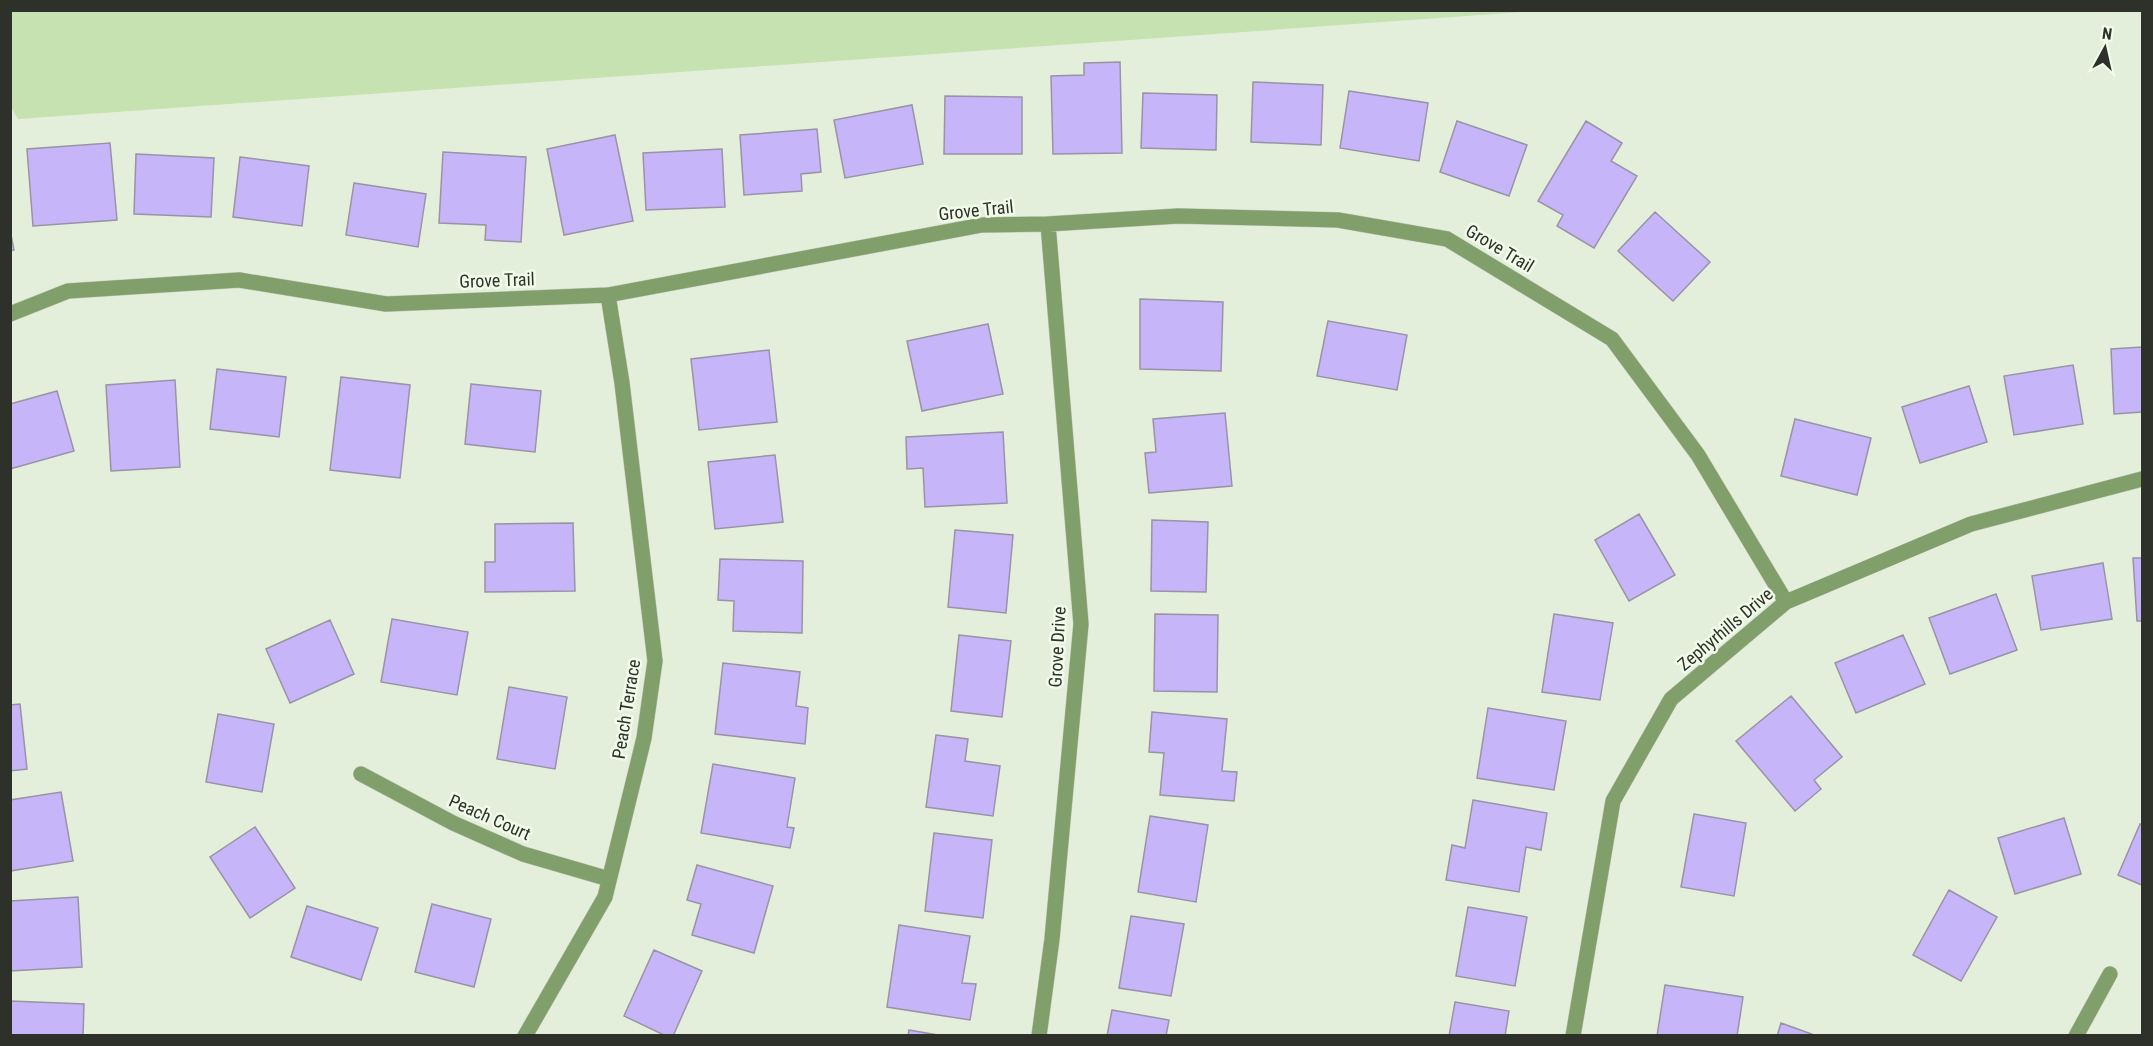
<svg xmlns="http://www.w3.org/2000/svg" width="2153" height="1046" viewBox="0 0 2153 1046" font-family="'Roboto Condensed',sans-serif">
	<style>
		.green { fill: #c5e2b0 }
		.building { fill: #c7b5fa; stroke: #9894a6; stroke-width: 1.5 }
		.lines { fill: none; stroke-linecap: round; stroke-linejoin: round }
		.minor-casing { stroke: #bfc8b8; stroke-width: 16 }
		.minor { stroke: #819f6a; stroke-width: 15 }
		.labels { text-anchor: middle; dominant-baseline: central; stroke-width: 5; stroke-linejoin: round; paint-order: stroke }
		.street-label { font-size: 18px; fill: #2d312a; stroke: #f0fbe9 }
	</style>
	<rect width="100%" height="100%" fill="#e3eedb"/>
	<!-- green -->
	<path class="green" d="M11,10H1538V11L18,119L11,107Z"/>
	<!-- building -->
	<path class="building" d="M1120,62L1122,153L1053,154L1051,76L1084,75V63Z
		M1253,82L1323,85L1321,145L1251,142Z
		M1349,91L1428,103L1419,161L1340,148Z
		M1143,93L1217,95L1216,150L1141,148Z
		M945,96L1022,97V154H944Z
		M912,105L923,164L845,178L834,120Z
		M1457,121L1527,145L1509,196L1440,172Z
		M1586,121L1622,143L1611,161L1637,176L1594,248L1557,226L1563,215L1538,201Z
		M817,129L821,172L801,174L802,191L744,195L740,135Z
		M615,135L633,221L564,235L547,149Z
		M110,143L117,220L33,226L27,149Z
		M722,149L725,207L646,210L643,153Z
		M443,152L526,157L521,242L485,240L486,225L439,223Z
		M136,154L214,158L211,217L134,214Z
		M240,157L309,166L302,226L233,217Z
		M354,183L426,194L418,247L346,235Z
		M1655,212L1710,262L1673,301L1618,251Z
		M10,230L14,250L10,251Z
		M1140,299L1223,302L1221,371L1140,369Z
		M1328,321L1407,335L1397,390L1317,376Z
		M988,324L1003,394L922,411L907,341Z
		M2142,347V412L2114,414L2111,349Z
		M769,350L777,422L699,430L691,359Z
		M2073,365L2083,424L2014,435L2004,376Z
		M217,369L286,377L279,437L210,429Z
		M341,377L410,385L400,478L330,470Z
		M175,380L180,467L111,471L106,385Z
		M471,384L541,391L535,452L465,444Z
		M1969,386L1987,442L1920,463L1902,407Z
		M57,391L74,451L10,469V404Z
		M1225,413L1232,486L1149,493L1145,453L1156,452L1153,419Z
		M1795,419L1871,438L1857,495L1781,476Z
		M1003,432L1007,503L925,507L923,468L907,469L906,437Z
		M775,455L783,522L715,529L708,462Z
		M1639,514L1675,575L1629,601L1595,540Z
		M1152,520L1208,522L1206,592L1151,591Z
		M573,523L575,591L485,592V562H495V524Z
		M955,530L1013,535L1006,613L948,607Z
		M2133,558H2142V621H2137Z
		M720,559L803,561L802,633L733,631L734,601L718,600Z
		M2103,563L2112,619L2041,630L2032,576Z
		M1996,594L2017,650L1950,674L1929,618Z
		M1155,614L1218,615L1217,692L1154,691Z
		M1554,614L1613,623L1600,700L1542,692Z
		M392,619L468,632L457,695L381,682Z
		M330,620L354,674L290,703L266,649Z
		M959,635L1011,641L1002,717L951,711Z
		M1903,635L1925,684L1856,713L1835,663Z
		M723,663L800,672L796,706L808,708L805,744L715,734Z
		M509,687L567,697L555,769L497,759Z
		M1791,696L1842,757L1814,780L1821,789L1795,811L1736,741Z
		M20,704L27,769L10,771V705Z
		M1488,708L1566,721L1554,790L1477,778Z
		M1152,712L1227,719L1222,771L1237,772L1234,801L1160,795L1164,753L1149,752Z
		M218,714L274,724L262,792L206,782Z
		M936,735L968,739L965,761L1000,766L993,816L926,807Z
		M713,764L795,778L787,827L794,828L790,848L701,833Z
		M61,792L73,861L10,871V800Z
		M1473,800L1547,813L1541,850L1526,847L1519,892L1446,880L1452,845L1465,848Z
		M1694,814L1746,823L1734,896L1681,887Z
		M1150,816L1208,825L1196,902L1138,892Z
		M2064,818L2081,874L2015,894L1998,838Z
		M2140,824L2142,825V885L2118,875Z
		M255,827L295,888L250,918L210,857Z
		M934,833L992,840L983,918L925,911Z
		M697,865L773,886L754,953L692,935L701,904L687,900Z
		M1949,890L1997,917L1961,981L1913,955Z
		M78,897L82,967L10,971V901Z
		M432,904L491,919L474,987L415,972Z
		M307,906L378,928L361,980L291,957Z
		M1468,907L1527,917L1515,986L1456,976Z
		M1131,916L1184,924L1171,996L1119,988Z
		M899,925L970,936L962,983L976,984L970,1020L887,1007Z
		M654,950L702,971L673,1036H666L624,1016Z
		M1665,985L1743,997L1737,1036H1657Z
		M10,1001L84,1004L83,1036H10Z
		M1455,1002L1509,1011L1505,1036H1449Z
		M1112,1010L1169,1020L1166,1036H1107Z
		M1781,1023L1817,1036H1777Z
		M909,1030L944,1036H908Z"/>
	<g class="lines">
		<!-- minor casing -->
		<g class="minor-casing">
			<path id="minor" d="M10,314L68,291L239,280L386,304L608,295L982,225L1048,224L1178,216L1338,220L1447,239L1612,339L1698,455L1786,602
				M361,774L453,823L523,854L609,879
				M525,1036L605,897L644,738L655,661L622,383L608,295
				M1039,1036L1052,939L1081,624L1048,224
				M1573,1036L1613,801L1671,699L1786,602L1971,524L2142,479
				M2076,1036L2110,974"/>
		</g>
		<!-- minor -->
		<use href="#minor" class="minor"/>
	</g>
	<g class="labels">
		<!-- street labels -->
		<g class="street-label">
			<text transform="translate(976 210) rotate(-6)">Grove Trail</text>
			<text transform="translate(1500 248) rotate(31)">Grove Trail</text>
			<text transform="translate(497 280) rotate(-2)">Grove Trail</text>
			<text transform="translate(1725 629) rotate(-40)">Zephyrhills Drive</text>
			<text transform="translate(1057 647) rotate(-87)">Grove Drive</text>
			<text transform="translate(626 709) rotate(-81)">Peach Terrace</text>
			<text transform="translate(490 817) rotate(24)">Peach Court</text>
		</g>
	</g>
	<!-- border -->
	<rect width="2153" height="1046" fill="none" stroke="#2d312a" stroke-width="24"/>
	<!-- north arrow -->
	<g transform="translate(2105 48) rotate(8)" stroke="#f0fbe9" stroke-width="4.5" paint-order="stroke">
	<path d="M0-4.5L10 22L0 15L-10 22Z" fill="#2d312a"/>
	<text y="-9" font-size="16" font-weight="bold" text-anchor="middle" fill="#2d312a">N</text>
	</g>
</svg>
